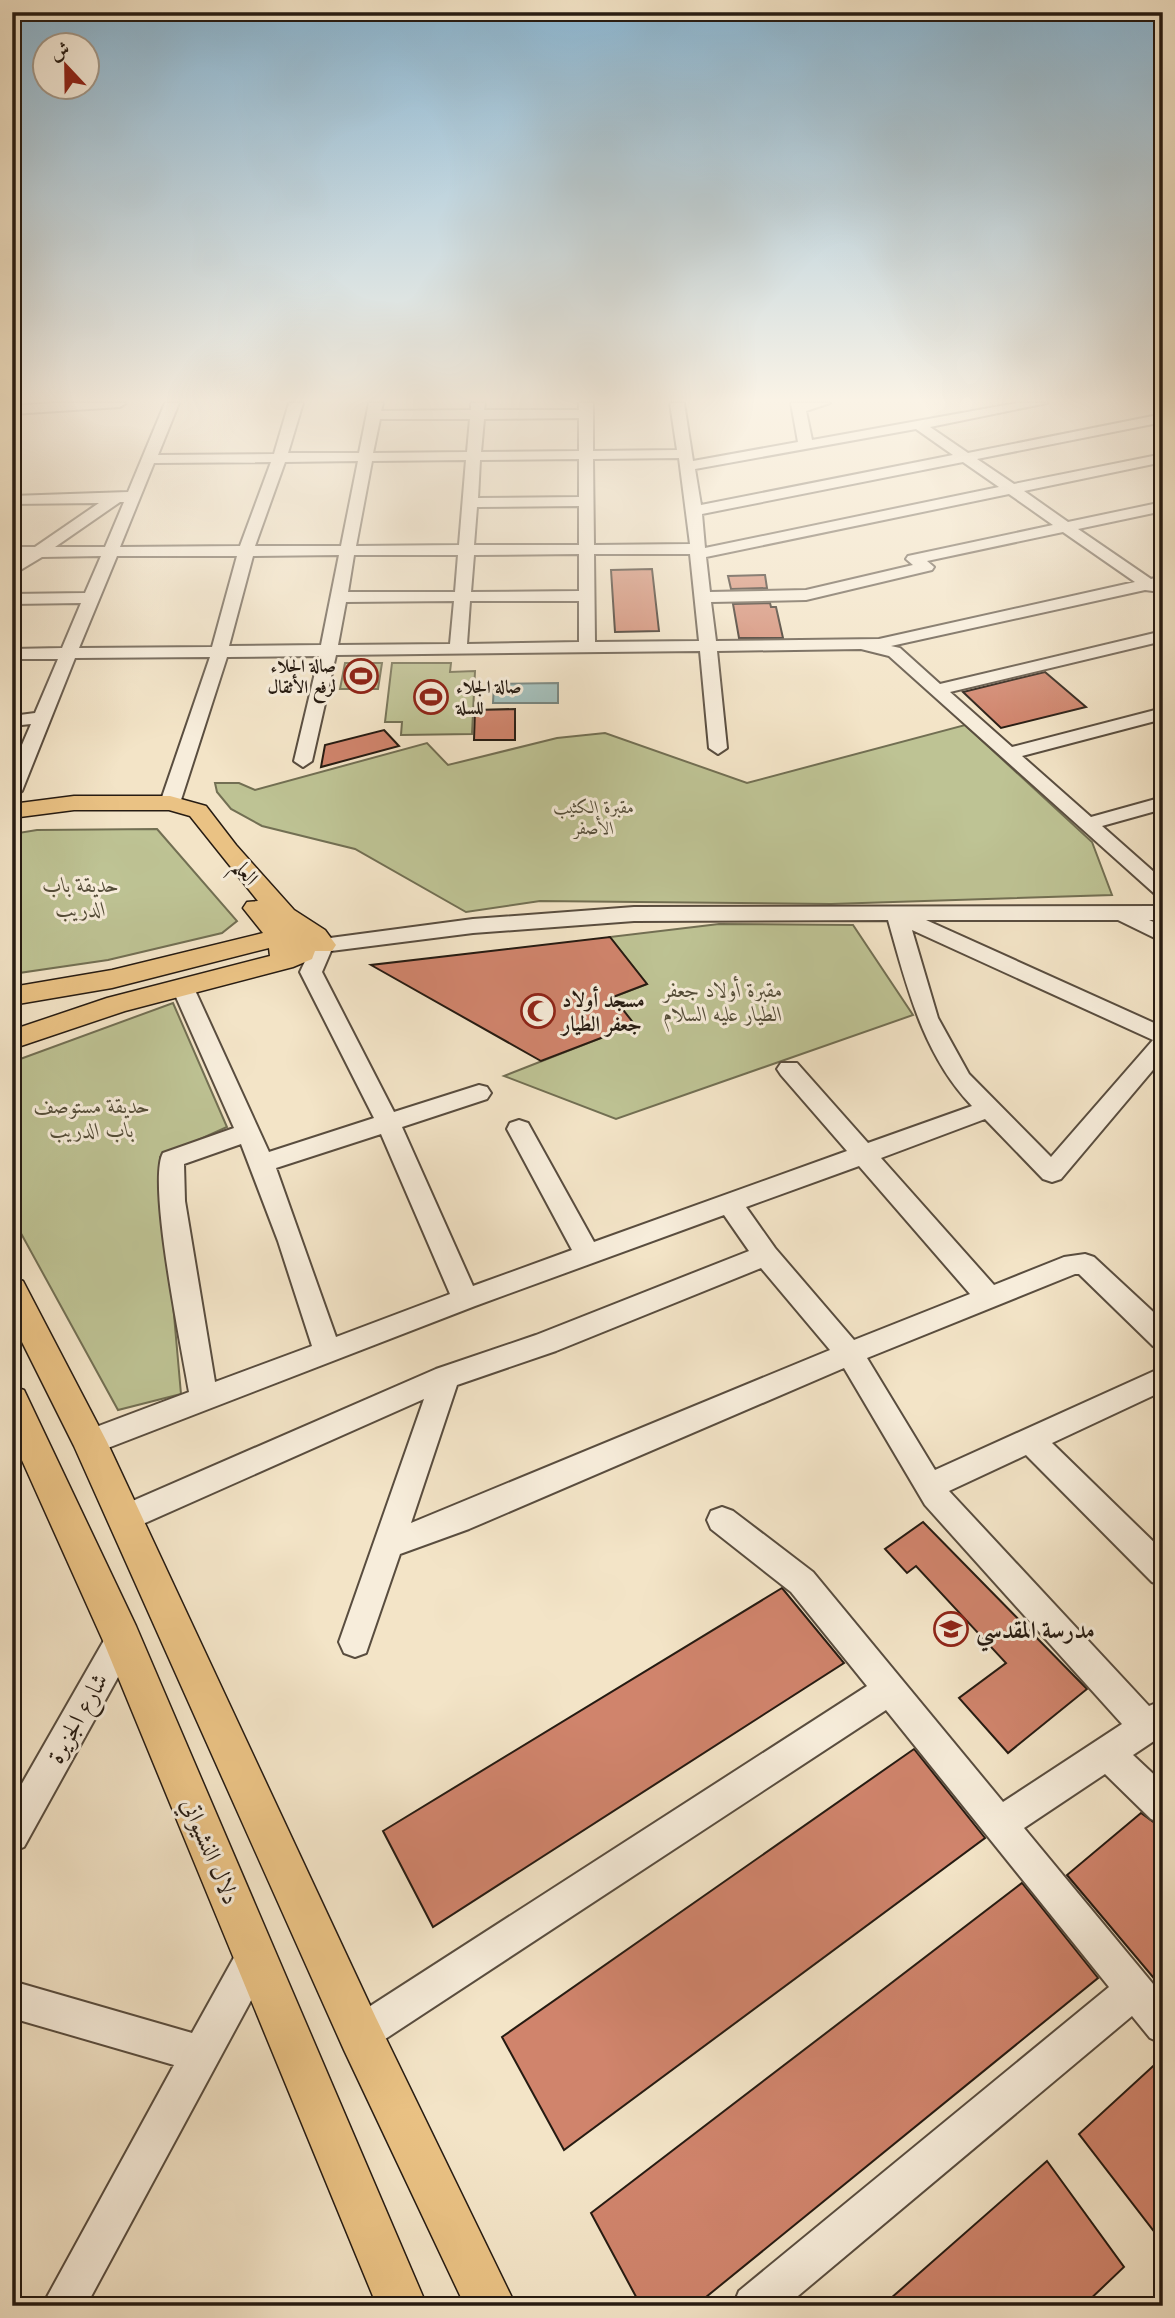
<svg xmlns="http://www.w3.org/2000/svg" width="1175" height="2318" viewBox="0 0 1175 2318" font-family="'Libre Caslon Text',Amiri,serif">
	<style>
		.green { fill: #bec394; stroke: #726f53; stroke-width: 2 }
		.water { fill: #9dbebc; stroke: #6d7d78; stroke-width: 2 }
		.building { fill: #d0846c; stroke: #261b12; stroke-width: 2 }
		.lines { fill: none; stroke-linecap: round; stroke-linejoin: round }
		.minor-casing { stroke: #594d3f; stroke-width: 4 }
		.major-casing { stroke: #261b12; stroke-width: 3 }
		.minor { fill: #f7eddb; fill-rule: evenodd }
		.major { fill: #eac284; fill-rule: evenodd }
		.labels { text-anchor: middle; dominant-baseline: central; stroke-width: 6; stroke-linejoin: round; paint-order: stroke }
		.far-poi-label { font-size: 18px; font-weight: bold; fill: #261b12; stroke: #f7eddb; text-anchor: end }
		.far-park-label { font-size: 18px; font-style: italic; fill: #544d39; stroke: #f7eddb }
		.street-label { font-size: 21px; fill: #261b12; stroke: #f7eddb }
		.park-label { font-size: 21px; font-style: italic; fill: #544d39; stroke: #f7eddb }
		.poi-label { font-size: 21px; font-weight: bold; fill: #261b12; stroke: #f7eddb; text-anchor: start }
		.near-poi-label { font-size: 24px; font-weight: bold; fill: #261b12; stroke: #f7eddb; text-anchor: start }
		.near-street-label { font-size: 24px; fill: #261b12; stroke: #f7eddb }
	</style>
	<rect width="100%" height="100%" fill="#f3e4c7"/>
	<filter id="stains"><feTurbulence type="fractalNoise" baseFrequency=".00286" numOctaves="4"/><feColorMatrix values="0 0 0 0 .2 0 0 0 0 .09 0 0 0 0 .02 0 0 0 .5 -.17"/></filter>
	<radialGradient id="worn" r=".72"><stop offset=".6" stop-color="#630" stop-opacity="0"/><stop offset="1" stop-color="#630" stop-opacity=".3"/></radialGradient>
	<!-- green -->
	<path class="green" d="M345,663H382L378,689H340Z
		M392,663H451L450,672L475,671L472,734L401,735L402,722H385Z
		M965,725L1092,842L1112,895L831,904L540,901L466,912L355,849L262,826L231,809L217,792L215,783H239L255,790L427,743L448,765L557,738L605,733L747,783Z
		M157,829L237,921L222,933L108,960L12,974V834L37,830Z
		M719,924L853,925L913,1015L616,1119L504,1076L634,1025L613,997L647,984L610,937Z
		M173,1003L227,1127L160,1157L181,1394L118,1410L12,1217V1062Z"/>
	<!-- water -->
	<path class="water" d="M558,683V703H493L494,684Z"/>
	<!-- building -->
	<path class="building" d="M652,569L659,631L615,632L611,570Z
		M765,575L767,588L731,589L728,576Z
		M770,603L771,607H776L783,638H739L733,604Z
		M1045,672L1086,707L1001,728L963,692Z
		M515,709V740H474L475,710Z
		M384,730L399,746L321,767L325,745Z
		M610,937L647,984L613,997L635,1025L541,1061L371,965Z
		M923,1522L1087,1689L1008,1753L959,1698L1006,1663L916,1566L907,1573L885,1549Z
		M782,1588L844,1663L433,1927L383,1831Z
		M914,1749L985,1838L564,2150L502,2037Z
		M1141,1813L1163,1829V1989L1067,1875Z
		M1022,1883L1098,1978L695,2306H641L591,2213Z
		M1163,2057V2243L1079,2134Z
		M1047,2161L1124,2267L1083,2306H882Z"/>
	<g class="lines">
		<!-- minor casing -->
		<g class="minor-casing">
			<path id="minor" d="M53,403H126L120,407L12,414V406Z
				M165,403H179L158,455L274,454L289,403H303L288,453H359L369,403H383L381,411L471,410V403H485L484,410H579V403H593V451L677,450L670,403H684L693,461L798,442L791,403H830L806,411L812,440L1017,403H1047L930,427L968,453L1163,414V422L977,459L1014,484L1163,454V462L1024,491L1068,522L1163,502V511L1078,529L1151,579L1163,576L1161,592L1145,590L891,646L900,648L940,684L1163,631V641L950,692L1012,747L1163,708V719L1022,756L1091,817L1163,797V809L1102,826L1163,880V897L1156,895L889,656L861,649L717,651L727,748L718,754L709,748L700,651L336,655L312,761L303,767L294,761L319,656L227,657L180,803L170,809L160,803L210,657L75,658L22,791L12,797V768L31,724L12,726V716L35,713L58,659H12V649L62,648L81,603L12,604V594L85,593L101,556L42,557L12,575V563L21,557H12V547H35L99,503L12,504V496L128,492ZM579,418V451L481,452L484,419ZM380,419H470L467,452L373,453ZM916,429L953,455L701,505L695,469ZM679,458L690,544L594,545L593,459ZM579,459V497L478,498L480,460ZM466,460L459,545L356,546L372,461ZM358,461L341,546H255L285,462ZM271,462L240,546L120,547L154,463ZM963,462L999,487L705,548L702,514ZM1009,494L1053,525L908,556L906,559L913,565L806,590L710,592L706,557ZM120,502H124L105,547H55ZM579,506V545H474L477,507ZM1063,532L1135,582L879,639L716,641L711,602L806,600L932,570L934,567L927,561ZM579,554V591L471,592L474,555ZM594,554H690L699,641L595,642ZM339,555L321,645L229,646L253,556ZM354,555H458L455,592H348ZM117,556H237L212,647L79,648ZM454,601L450,644L338,645L346,602ZM470,601H579V642L467,644Z
				M1163,906V920H1149L1163,926V942L1118,920H926L1163,1027V1058L1061,1179L1052,1182L1043,1179L985,1119L881,1158L994,1285L1064,1257L1085,1254L1094,1257L1163,1321V1349L1153,1346L1079,1274H1075L867,1358L935,1470L1163,1367V1391L1052,1443L1163,1551V1586L1152,1582L1026,1455L949,1491L1149,1706L1163,1700V1735L1133,1755L1163,1783V1824L1151,1819L1105,1774L1024,1828L1163,1996V2044L1150,2038L1132,2016L786,2306H733L739,2291L1109,1987L886,1710L373,2047L360,2053L347,2047L341,2034L347,2021L867,1686L791,1592L711,1529L707,1520L711,1511L722,1507L733,1511L813,1572L1003,1802L1122,1724L925,1505L844,1368L469,1529L400,1554L366,1653L355,1657L344,1653L339,1642L424,1399L136,1527L125,1531L114,1527L110,1518L114,1509L436,1369L536,1335L749,1251L724,1215L475,1306L100,1451L90,1454L80,1451L76,1442L80,1433L189,1392C182,1350 147,1182 163,1153L234,1128L172,988L175,983H191L194,988L269,1152L374,1118L300,972L315,940L473,919L634,907ZM888,920C907,987 923,1055 972,1106L868,1143L797,1063H781L777,1069L781,1075L847,1151L594,1242L528,1123L519,1120L510,1123L507,1129L572,1250L473,1286L402,1127L487,1099L491,1093L487,1087L479,1085L394,1112L322,972L331,951L473,933L634,921ZM912,930L1153,1040L1051,1157L969,1074L938,1018ZM381,1134L450,1294L336,1337L276,1168ZM241,1144L278,1241L312,1346L215,1382L185,1201L184,1164ZM859,1166L970,1294L854,1340L775,1248L746,1207ZM761,1268L830,1350L411,1523L457,1385L556,1351Z
				M122,1624L133,1628L138,1639L133,1650L24,1847L12,1852V1801L111,1628Z
				M255,1938L268,1943L273,1956L268,1969L86,2306H42L174,2065L12,2018V1981L192,2033L242,1943Z"/>
		</g>
		<!-- major casing -->
		<g class="major-casing">
			<path id="major" d="M74,796H170L206,806L236,845L294,910L325,930L336,945L332,951H315L312,959L293,967L125,1011L12,1049V1030L107,998L270,956L269,948L112,988L12,1005V987L112,970L263,933L243,908L247,902L258,901L190,816L169,810H74L12,818V804Z
				M12,1277L23,1281L107,1442L376,2018L516,2306H465L344,2050L74,1446L12,1322Z
				M12,1386L24,1390L136,1626L427,2306H377L104,1643L12,1438Z"/>
		</g>
		<!-- minor -->
		<use href="#minor" class="minor"/>
		<!-- major -->
		<use href="#major" class="major"/>
	</g>
	<!-- sky -->
	<linearGradient id="sky" x2="0" y2="1"><stop stop-color="#8ab8d6"/><stop offset="0.55" stop-color="#faf3e6"/><stop offset="1" stop-color="#faf3e6" stop-opacity="0"/></linearGradient>
	<rect width="1175" height="728" fill="url(#sky)"/>
	<!-- icons -->
	<defs>
		<g id="stadium-ring" transform="scale(1.75)"><circle r="9.5" fill="#f7eddb" stroke="#8f2418" stroke-width="1.5"/><path d="M0-5a6.5 5 0 1 0 0 10a6.5 5 0 1 0 0-10ZM-3.5-1.8h7v3.6h-7Z" fill="#8f2418"/></g>
		<g id="mosque-ring" transform="scale(1.75)"><circle r="9.5" fill="#f7eddb" stroke="#8f2418" stroke-width="1.5"/><path d="M3.5-4.9A6 6 0 1 0 3.5 4.9A5 5 0 1 1 3.5-4.9Z" fill="#8f2418"/></g>
		<g id="school-ring" transform="scale(1.75)"><circle r="9.5" fill="#f7eddb" stroke="#8f2418" stroke-width="1.5"/><path d="M0-5L7-2L0 1L-7-2ZM-4 1L0 2.5L4 1V4Q0 6-4 4Z" fill="#8f2418"/></g>
	</defs>
	<g fill-rule="evenodd">
		<use href="#stadium-ring" x="361" y="676"/>
		<use href="#stadium-ring" x="431" y="697"/>
		<use href="#mosque-ring" x="538" y="1011"/>
		<use href="#school-ring" x="951" y="1629"/>
	</g>
	<g class="labels">
		<!-- far-poi labels -->
		<g class="far-poi-label">
			<text x="336" y="666">صالة الجلاء<tspan x="336" dy="21">لرفع الأثقال</tspan></text>
			<text x="456" y="687" text-anchor="start">صالة الجلاء<tspan x="456" dy="21">للسلة</tspan></text>
		</g>
		<!-- far-park labels -->
		<g class="far-park-label">
			<text x="594" y="807">مقبرة الكثيب<tspan x="594" dy="21">الأصفر</tspan></text>
		</g>
		<!-- street labels -->
		<g class="street-label">
			<text transform="translate(246 872) rotate(49)">العلم</text>
		</g>
		<!-- park labels -->
		<g class="park-label">
			<text x="81" y="884">حديقة باب<tspan x="81" dy="24">الدريب</tspan></text>
			<text x="723" y="989">مقبرة أولاد جعفر<tspan x="723" dy="24">الطيار عليه السلام</tspan></text>
			<text x="92" y="1105">حديقة مستوصف<tspan x="92" dy="24">باب الدريب</tspan></text>
		</g>
		<!-- poi labels -->
		<g class="poi-label">
			<text x="562" y="999">مسجد أولاد<tspan x="562" dy="24">جعفر الطيار</tspan></text>
		</g>
		<!-- near-poi labels -->
		<g class="near-poi-label">
			<text x="976" y="1629">مدرسة المقدسي</text>
		</g>
		<!-- near-street labels -->
		<g class="near-street-label">
			<text transform="translate(77 1718) rotate(-61)">شارع الجزيرة</text>
			<text transform="translate(211 1851) rotate(67)">دلال النشيواتي</text>
		</g>
	</g>
	<!-- margin -->
	<rect width="1175" height="2318" fill="none" stroke="#f3e4c7" stroke-width="42"/>
	<rect x="14" y="14" width="1147" height="2290" fill="none" stroke="#261b12" stroke-width="3.5"/>
	<rect x="21" y="21" width="1133" height="2276" fill="none" stroke="#261b12" stroke-width="2"/>
	<!-- north arrow -->
	<g transform="translate(66 66) rotate(338)"><circle r="33" fill="#f7eddb" stroke="#a3998b" stroke-width="2"/>
	<path d="M0-5L12 26L0 18L-12 26Z" fill="#8f2418"/>
	<text y="-10" font-size="19" font-weight="bold" text-anchor="middle" fill="#261b12">ش</text>
	</g>
	<rect width="100%" height="100%" filter="url(#stains)"/>
	<rect width="100%" height="100%" fill="url(#worn)"/>
</svg>
